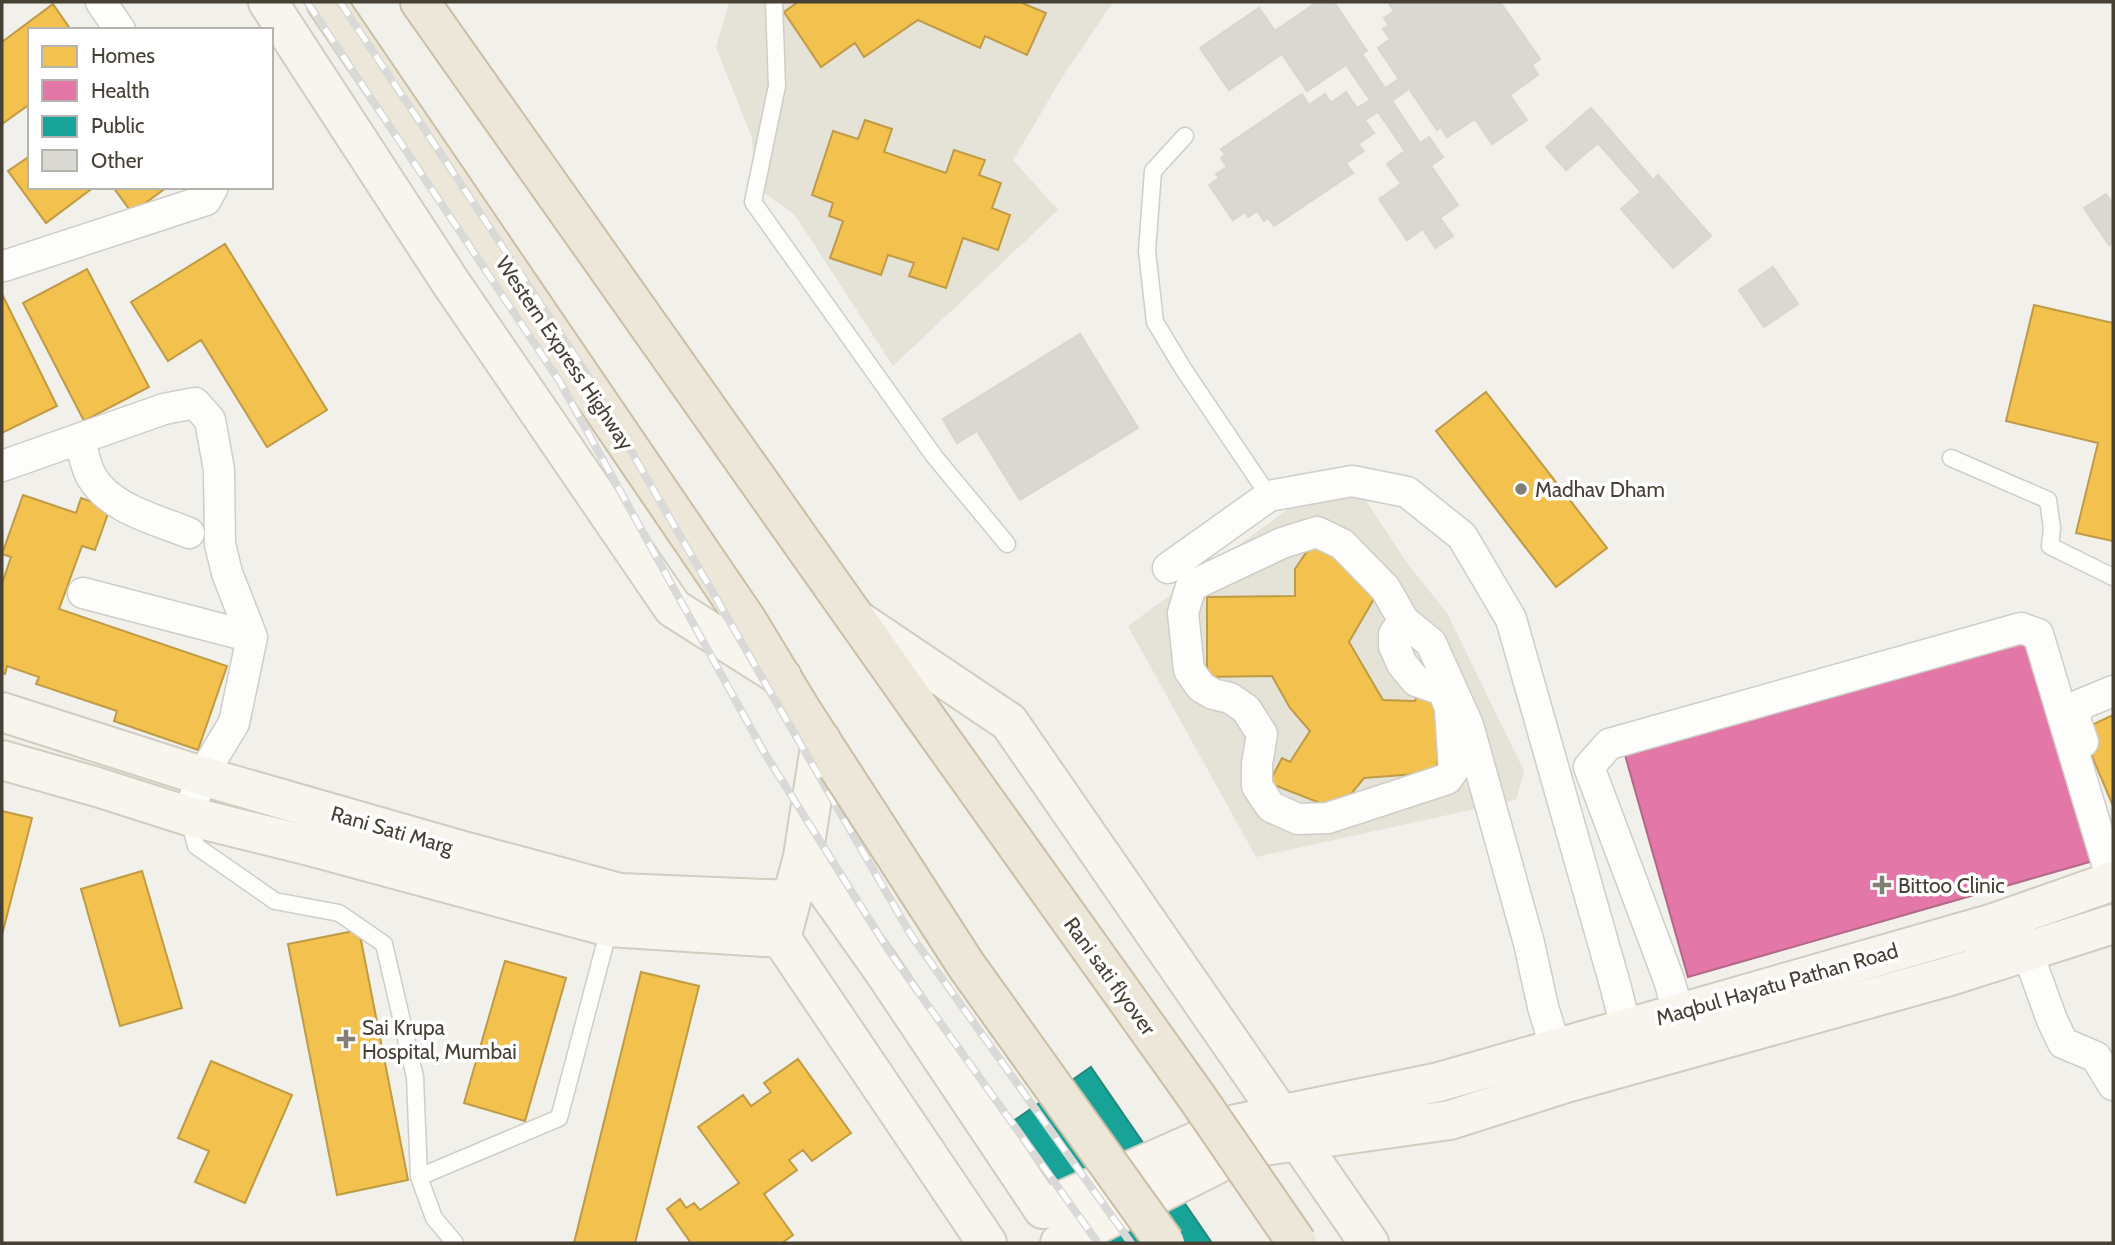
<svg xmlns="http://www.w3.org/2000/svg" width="2115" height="1245" viewBox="0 0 2115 1245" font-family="Cabin,sans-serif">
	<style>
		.residential { fill: #e5e2d7 }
		.homes { fill: #f2c14e; stroke: #bf9b46; stroke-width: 2 }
		.health { fill: #e377a8; stroke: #b46786; stroke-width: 2 }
		.public { fill: #17a398; stroke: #25867a; stroke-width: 2 }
		.building { fill: #dad8d2; stroke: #d9d6cf; stroke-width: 2 }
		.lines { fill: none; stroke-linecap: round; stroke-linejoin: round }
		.lane-casing { stroke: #cfcdc7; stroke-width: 19 }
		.street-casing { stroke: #cfcdc7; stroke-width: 33 }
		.secondary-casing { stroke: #d1cdc0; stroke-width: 42 }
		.highway-casing { stroke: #cabea4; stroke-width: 42 }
		.lane { stroke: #fdfdfc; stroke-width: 16 }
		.street { stroke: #fdfdfc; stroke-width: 30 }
		.secondary { stroke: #f7f5ee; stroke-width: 38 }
		.highway { stroke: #ece7d9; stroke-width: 38 }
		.rail-casing { stroke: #d9d9d8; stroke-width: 8 }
		.rail { stroke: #fff; stroke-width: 5; stroke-dasharray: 16; stroke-linecap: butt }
		.highway-bridge-casing { stroke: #cabea4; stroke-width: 42; stroke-linecap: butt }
		.highway-bridge { stroke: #ece7d9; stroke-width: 38 }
		.poi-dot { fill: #827e74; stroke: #fff; stroke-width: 2.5 }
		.labels { text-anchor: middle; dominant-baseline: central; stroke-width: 7; stroke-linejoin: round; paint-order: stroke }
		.street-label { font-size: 21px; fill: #474135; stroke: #fff }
		.poi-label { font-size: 21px; fill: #474135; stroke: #fff; text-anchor: start }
	</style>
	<rect width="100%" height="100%" fill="#f1f0ea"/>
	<!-- residential -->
	<path class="residential" d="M729,2H1113L1063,76L1013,160L1058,210L893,366L795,215L755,186L752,138L716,47Z
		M1361,493L1407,563L1447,613L1524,771L1516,800L1256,857L1128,626L1291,507Z"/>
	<!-- homes -->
	<path class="homes" d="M798,2H1020L1046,13L1027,55L985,36L980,48L918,20L864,57L855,43L821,67L784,12Z
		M53,4L71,30H30V104L2,124V42Z
		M865,120L892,129L884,152L946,173L954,150L985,160L979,175L1001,183L992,208L1010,215L998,250L963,238L946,288L909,276L914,263L888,255L881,275L830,258L843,221L829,216L833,203L812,195L833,131L858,139Z
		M30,156V187H94L46,223L8,171Z
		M113,187H167L132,213Z
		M225,244L327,410L267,447L201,340L168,361L131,302Z
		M87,269L149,387L84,421L23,303Z
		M2,294L57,406L2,433Z
		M2034,305L2113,323V541L2076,533L2098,443L2006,421Z
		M1486,392L1607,548L1556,587L1436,431Z
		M23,495L76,513L81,498L110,508L95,550L82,546L59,609L227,666L198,750L114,721L117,711L36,684L39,677L7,666L5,674L2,673V584L11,557L2,554Z
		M1314,541L1378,592L1349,642L1383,700L1415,701L1418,693L1444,699L1436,775L1416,774L1364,778L1338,810L1269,783L1282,758L1290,762L1310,731L1290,708L1272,676L1207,677V597L1295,596V569Z
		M2113,715V806L2081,730Z
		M2,811L32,818L2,935Z
		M142,871L182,1008L120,1026L81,889Z
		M359,930L408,1180L337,1195L288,944Z
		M505,961L566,978L525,1121L464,1103Z
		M641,972L699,986L635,1243H574Z
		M798,1059L851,1133L812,1161L803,1150L789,1160L797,1170L764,1194L793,1235L782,1243H691L667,1209L680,1199L686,1208L694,1203L700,1210L739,1183L698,1127L743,1095L751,1106L771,1092L764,1083Z
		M211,1061L292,1095L245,1203L195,1182L209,1151L178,1138Z"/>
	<!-- health -->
	<path class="health" d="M2030,639L2093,861L1688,977L1625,755Z"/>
	<!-- public -->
	<path class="public" d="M1091,1067L1212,1243H1057L986,1140Z"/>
	<!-- building -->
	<path class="building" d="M1317,2H1334L1367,51L1362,54L1385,88L1399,79L1378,48L1390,39L1383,29L1389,26L1384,18L1394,11L1388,2H1500L1540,59L1532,65L1538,75L1510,95L1527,120L1492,144L1475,119L1447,137L1441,127L1437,130L1409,89L1392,101L1420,143L1429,137L1443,157L1431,166L1458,205L1440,218L1453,236L1435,248L1423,229L1407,240L1379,199L1401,184L1387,164L1405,151L1378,112L1365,120L1374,133L1358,144L1364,151L1346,163L1353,173L1274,226L1268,218L1264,221L1257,211L1248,217L1245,212L1233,220L1209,185L1219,178L1216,174L1227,167L1221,158L1225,155L1221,149L1302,94L1309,105L1325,94L1331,103L1346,92L1357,108L1370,100L1346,65L1307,91L1282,54L1229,90L1200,48L1259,8L1275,31Z
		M1591,108L1653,180L1658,175L1711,236L1673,268L1621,209L1641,192L1598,143L1566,170L1546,147Z
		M2106,194L2113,204V242L2109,245L2084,208Z
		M1773,267L1798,304L1764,327L1739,290Z
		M1080,334L1138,428L1020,500L977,431L957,443L943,419Z"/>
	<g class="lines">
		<!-- lane casing -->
		<g class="lane-casing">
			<path id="lane" d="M774,2L777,86L753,202L934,456L1007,544
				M1185,136L1153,171L1147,251L1155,322L1184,370L1269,496
				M1951,458L2048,500L2052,528L2050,546L2113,577
				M189,818L196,846L275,901L339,913L384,944L415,1077L419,1177L434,1218L455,1243
				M419,1177L559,1118L610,925"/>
		</g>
		<!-- street casing -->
		<g class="street-casing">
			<path id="street" d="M101,2L120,30
				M4,266L206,200L213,187
				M80,439C83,451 85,465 91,476C110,509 155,519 189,533
				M2,466L164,409L195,403L210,420L219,470L220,544L227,573L252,637L234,723L202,776L188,816
				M1168,568L1269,496L1352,481L1407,492L1462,536L1511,619L1616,988L1631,1050
				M83,593L252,637
				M1404,621L1394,634V646L1402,664L1416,681L1443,690L1450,708L1454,769L1447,779L1328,818L1298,819L1271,807L1257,786V764L1262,734L1246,709L1230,698L1213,694L1201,687L1189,670L1183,613L1191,586L1282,543L1317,532L1342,544L1385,588L1404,621L1431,643L1468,725L1529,943L1543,1007L1562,1069
				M2083,742L2075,719L2079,705L2113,691
				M2027,951L2052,1020L2063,1043L2096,1057L2113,1085
				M1684,1032L1669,980L1589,767L1609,744L2021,628L2038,634L2113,883"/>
		</g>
		<!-- secondary casing -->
		<g class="secondary-casing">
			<path id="secondary" d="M268,2L451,283L673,608L782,677
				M856,619L1009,722L1369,1243
				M2,712L202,776L463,851L620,893L791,900
				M821,740L803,857L781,938L987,1243
				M2,760L97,787L188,816L302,844L609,927L781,938
				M803,857L883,970L1043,1209L1236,1124L1439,1082L1994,923L2113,881
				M1060,1243L1249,1148L1450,1120L1566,1083L1950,976L2113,924"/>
		</g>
		<!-- highway casing -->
		<g class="highway-casing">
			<path id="highway" d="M326,2L748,622L800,708L838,767
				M420,2L921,711"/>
		</g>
		<!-- lane -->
		<use href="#lane" class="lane"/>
		<!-- street -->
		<use href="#street" class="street"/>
		<!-- secondary -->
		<use href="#secondary" class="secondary"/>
		<!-- highway -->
		<use href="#highway" class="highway"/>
		<!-- rail casing -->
		<g class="rail-casing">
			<path id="rail" d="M307,2L560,382L764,752L889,951L1098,1243
				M340,2L583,368L911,935L1131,1243"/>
		</g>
		<!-- rail -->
		<use href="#rail" class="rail"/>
		<!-- highway-bridge casing -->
		<g class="highway-bridge-casing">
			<path id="highway-bridge" d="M921,711L1196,1096L1297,1243
				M838,767L966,965L1165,1243"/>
		</g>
		<!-- highway-bridge -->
		<use href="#highway-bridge" class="highway-bridge"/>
	</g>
	<!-- markers -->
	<g class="poi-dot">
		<circle cx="1521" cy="489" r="7"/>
		<path d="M1878.5 874.5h7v7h7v7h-7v7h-7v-7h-7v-7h7z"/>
		<path d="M342.5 1028.5h7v7h7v7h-7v7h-7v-7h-7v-7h7z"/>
	</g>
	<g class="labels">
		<!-- street labels -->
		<g class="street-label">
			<text transform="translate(565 353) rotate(56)">Western Express Highway</text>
			<text transform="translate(392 830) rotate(16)">Rani Sati Marg</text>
			<text transform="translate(1110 976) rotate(54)">Rani sati flyover</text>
			<text transform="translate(1777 984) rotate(-16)">Maqbul Hayatu Pathan Road</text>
		</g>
		<!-- poi labels -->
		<g class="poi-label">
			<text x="1535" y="489">Madhav Dham</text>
			<text x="1898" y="885">Bittoo Clinic</text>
			<text x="362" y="1027">Sai Krupa<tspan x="362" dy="24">Hospital, Mumbai</tspan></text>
		</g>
	</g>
	<!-- border -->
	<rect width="2115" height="1245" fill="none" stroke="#474135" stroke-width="7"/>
	<!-- legend -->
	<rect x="28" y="28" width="245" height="161" fill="#ffffff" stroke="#b5b3ae" stroke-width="2"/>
	<rect x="42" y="46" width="35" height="21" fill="#f2c14e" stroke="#b5b3ae" stroke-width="2"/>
	<text x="91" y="63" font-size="21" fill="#474135">Homes</text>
	<rect x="42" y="80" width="35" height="21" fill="#e377a8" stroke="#b5b3ae" stroke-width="2"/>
	<text x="91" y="98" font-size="21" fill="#474135">Health</text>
	<rect x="42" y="116" width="35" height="21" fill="#17a398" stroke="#b5b3ae" stroke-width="2"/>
	<text x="91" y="133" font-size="21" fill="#474135">Public</text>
	<rect x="42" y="150" width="35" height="21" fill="#dad8d2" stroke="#b5b3ae" stroke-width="2"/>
	<text x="91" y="168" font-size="21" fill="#474135">Other</text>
</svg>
